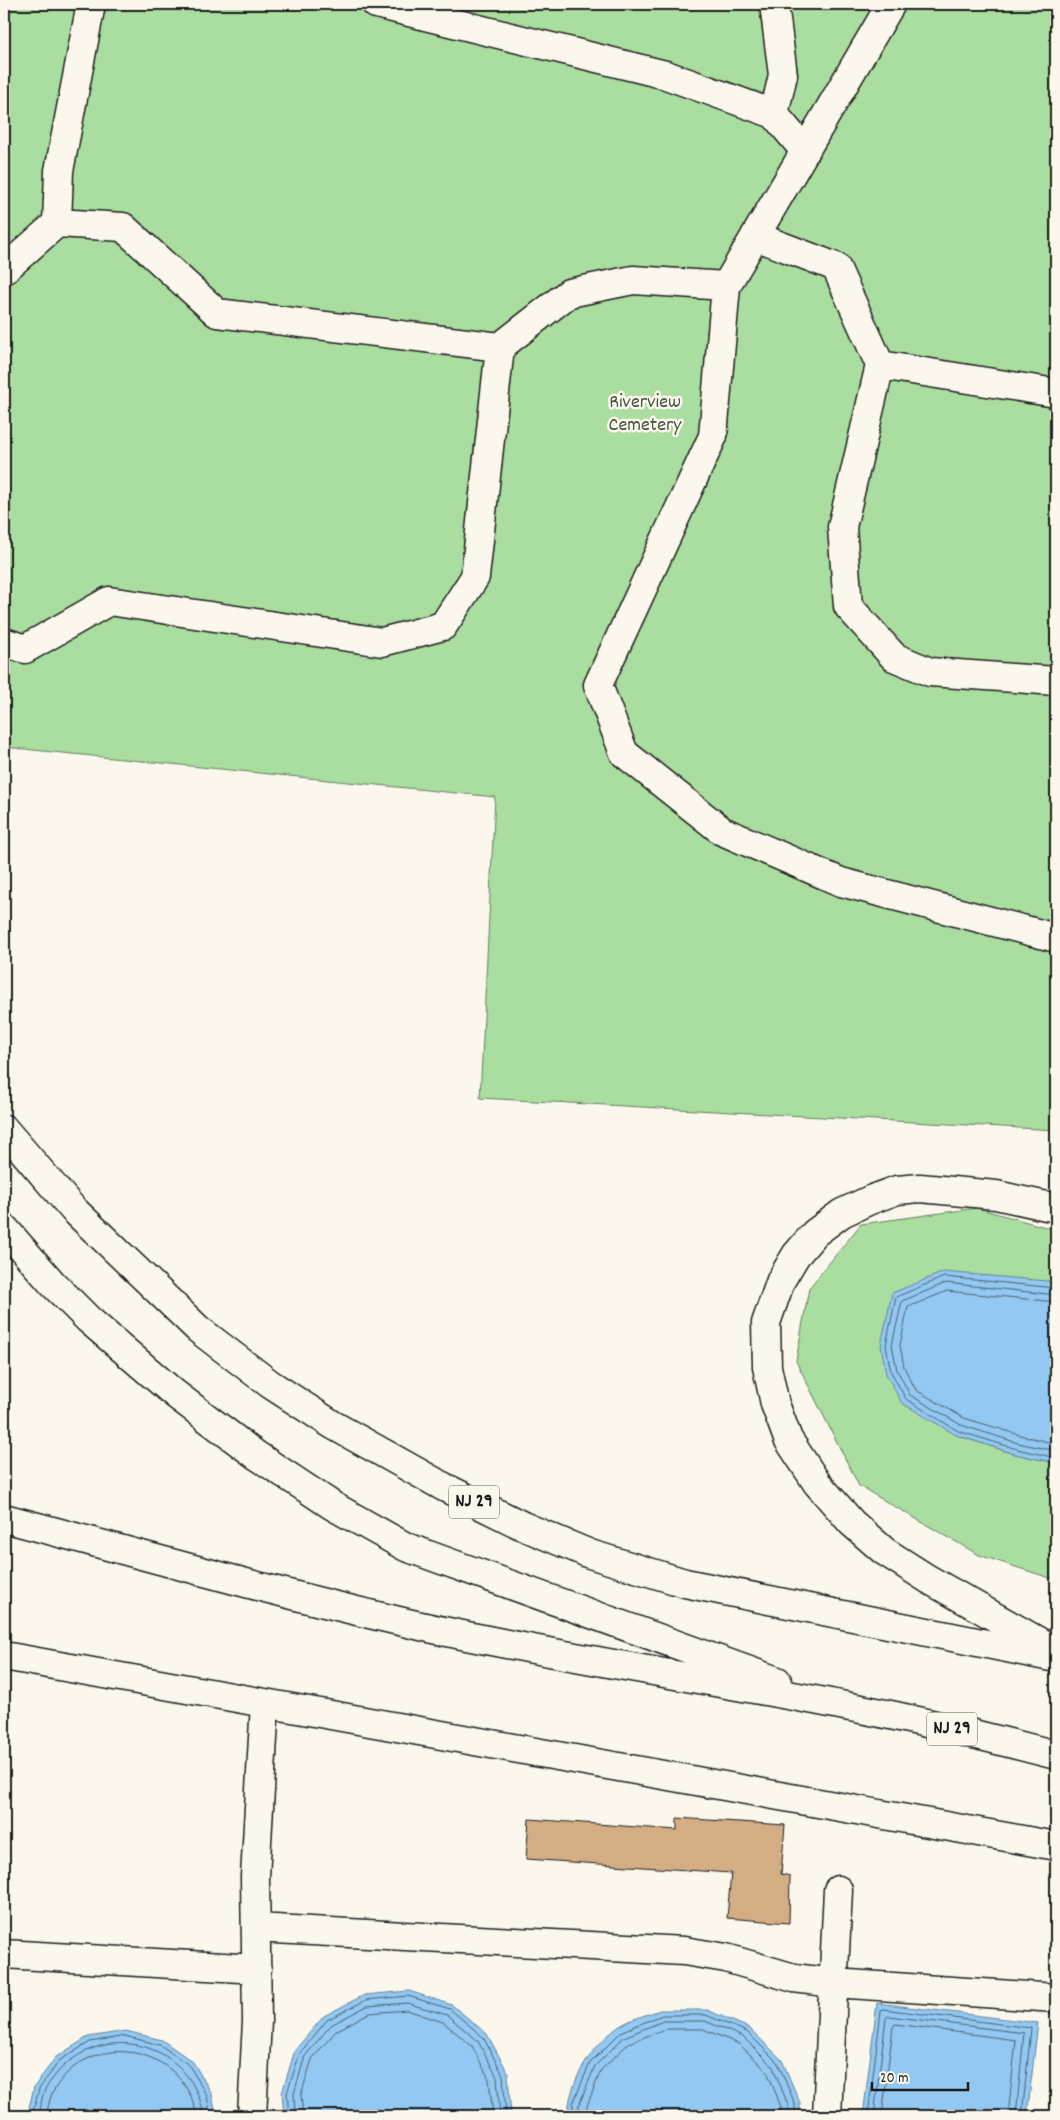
<svg xmlns="http://www.w3.org/2000/svg" width="1060" height="2120" viewBox="0 0 1060 2120" font-family="Dekko,sans-serif">
	<style>
		.green { fill: #a9dea0; stroke: #627d5e }
		.water { fill: #92c8f1; stroke: #63839c }
		.lines { fill: none; stroke-linecap: round; stroke-linejoin: round }
		.shore { stroke: #4b6171; stroke-width: 1 }
		.building { fill: #d3ae84; stroke: #1c1c1c }
		.minor-casing { stroke: #1c1c1c; stroke-width: 31 }
		.highway-casing { stroke: #1c1c1c; stroke-width: 31 }
		.minor { stroke: #fbf7ec; stroke-width: 28 }
		.highway { stroke: #fbf7ec; stroke-width: 28 }
		.labels { text-anchor: middle; dominant-baseline: central; stroke-width: 5; stroke-linejoin: round; paint-order: stroke }
		.shield { fill: #fbf7ec; stroke: #5f5e5a; stroke-width: 1 }
		.shield-label { font-size: 19px; font-weight: bold; fill: #1c1c1c }
		.park-label { font-size: 20px; fill: #465644; stroke: #fbf7ec }
	</style>
	<rect width="100%" height="100%" fill="#fbf7ec"/>
	<filter id="ink" filterUnits="userSpaceOnUse"><feTurbulence type="fractalNoise" baseFrequency=".02" numOctaves="2"/><feDisplacementMap in="SourceGraphic" scale="10" xChannelSelector="R" yChannelSelector="G"/><feConvolveMatrix kernelMatrix="1 2 1 2 8 2 1 2 1" color-interpolation-filters="sRGB"/></filter>
	<g filter="url(#ink)">
		<!-- green -->
		<path class="green" d="M4,4H1056V1130L480,1098L495,797L4,747Z
			M977,1208L1056,1230V1284L1047,1281L956,1435L1015,1454L1056,1463V1580L979,1555L859,1486L796,1361L809,1288L861,1224Z"/>
		<!-- water -->
		<path class="water" d="M944,1272L1047,1281L1056,1284V1463L1015,1454L956,1435L902,1403L886,1374L881,1345L892,1293Z
			M409,1991L452,2005L487,2034L508,2073L511,2116H284L282,2093L295,2050L324,2016L364,1995Z
			M877,2003L1038,2023L1027,2116H863Z
			M660,2010H707L749,2028L782,2060L800,2103V2116H568C568,2084 591,2047 617,2028C629,2019 647,2015 660,2010Z
			M126,2031L162,2040L193,2062L212,2094L216,2116H27L34,2087L56,2057L88,2037Z"/>
		<g class="lines">
			<!-- shore -->
			<path class="shore" d="M1056,1288L944,1277L896,1297L886,1345L891,1372L906,1399L958,1431L1017,1449L1056,1458
				M1056,1295L946,1283L902,1301L892,1345L897,1370L910,1395L961,1425L1018,1443L1056,1451
				M1056,1302L947,1291L908,1307L900,1345L904,1367L916,1390L964,1418L1020,1435L1056,1444
				M32,2116L39,2089L60,2060L90,2042L125,2036L160,2045L189,2065L207,2096L211,2116
				M39,2116C41,2108 41,2097 45,2090C86,2017 190,2033 204,2116
				M46,2116C48,2109 49,2100 52,2094C86,2027 184,2043 197,2116
				M289,2116L287,2093L300,2053L327,2020L366,2000L408,1996L450,2009L483,2037L503,2075L506,2116
				M295,2116L294,2094L305,2056L331,2025L367,2006L407,2003L447,2015L478,2041L497,2077L500,2116
				M303,2116L301,2095L312,2059L336,2031L369,2013L407,2010L443,2022L472,2046L489,2079L493,2116
				M573,2116V2103L590,2063L621,2032L662,2015H706L747,2032L778,2063L795,2104V2116
				M579,2116V2105L595,2066L624,2037L663,2021H705L743,2037L773,2067L788,2105L789,2116
				M586,2116L587,2106L601,2070L629,2043L665,2029H703L739,2044L767,2071L781,2107V2116
				M868,2116L881,2011L883,2009L1031,2028L1022,2116
				M874,2116L886,2018L889,2016L1024,2033L1016,2116
				M882,2116L893,2027L895,2024L1016,2040L1008,2116"/>
		</g>
		<!-- building -->
		<path class="building" d="M677,1818L785,1825L781,1874L790,1876L789,1923L727,1918L731,1873L526,1859L529,1819L677,1830Z"/>
		<g class="lines">
			<!-- minor casing -->
			<g class="minor-casing">
				<path id="minor" d="M376,4L666,75L774,114
					M774,4L783,75L774,114L805,151
					M891,4L726,286L713,436L598,685L624,753L722,831L841,882L1056,938
					M57,223L59,171L91,4
					M755,236L836,267L880,365L1056,393
					M4,270L57,223L123,227L217,313L500,347
					M880,365L842,527L848,606L894,657L930,672L1056,681
					M4,642L25,649L109,601L382,642L443,626L475,577L500,347L569,293L633,280L726,286
					M4,1656L1056,1846
					M256,1928L684,1951L726,1958L794,1978L834,1983L1056,1998
					M4,1954L257,1969
					M252,2116L257,2021L255,1877L265,1703
					M827,2116L838,1890"/>
			</g>
			<!-- highway casing -->
			<g class="highway-casing">
				<path id="highway" d="M4,1129L73,1209L198,1329L270,1384L333,1425L444,1487L523,1526L590,1554L685,1583L1056,1658
					M4,1228L53,1284L89,1320L175,1394L256,1455L333,1506L406,1547L777,1681
					M4,1518C147,1556 290,1597 434,1629C570,1659 708,1679 845,1706C916,1719 986,1737 1056,1755
					M1050,1648L928,1579L884,1551L852,1523L817,1483L788,1439L775,1404L767,1367L766,1323L781,1280L796,1255L815,1233L842,1213L870,1200L897,1190L920,1188L996,1195L1056,1208"/>
			</g>
			<!-- minor -->
			<use href="#minor" class="minor"/>
			<!-- highway -->
			<use href="#highway" class="highway"/>
		</g>
	</g>
	<g class="labels">
		<!-- shield labels -->
		<g class="shield">
			<rect x="449" y="1485.5" width="50" height="33" rx="4"/>
			<rect x="927" y="1712.5" width="50" height="33" rx="4"/>
		</g>
		<g class="shield-label">
			<text x="474" y="1502">NJ 29</text>
			<text x="952" y="1729">NJ 29</text>
		</g>
		<!-- park labels -->
		<g class="park-label">
			<text x="645" y="403">Riverview<tspan x="645" dy="23">Cemetery</tspan></text>
		</g>
	</g>
	<!-- margin -->
	<rect width="1060" height="2120" fill="none" stroke="#fbf7ec" stroke-width="20"/>
	<rect x="10" y="10" width="1040" height="2100" fill="none" stroke="#1c1c1c" stroke-width="2" filter="url(#ink)"/>
	<!-- scale -->
	<path d="M872 2082v8h96v-8" fill="none" stroke="#1c1c1c" stroke-width="2.5"/>
	<text x="880" y="2082" font-size="15" fill="#1c1c1c" stroke="#fbf7ec" stroke-width="4" paint-order="stroke">20 m</text>
</svg>
